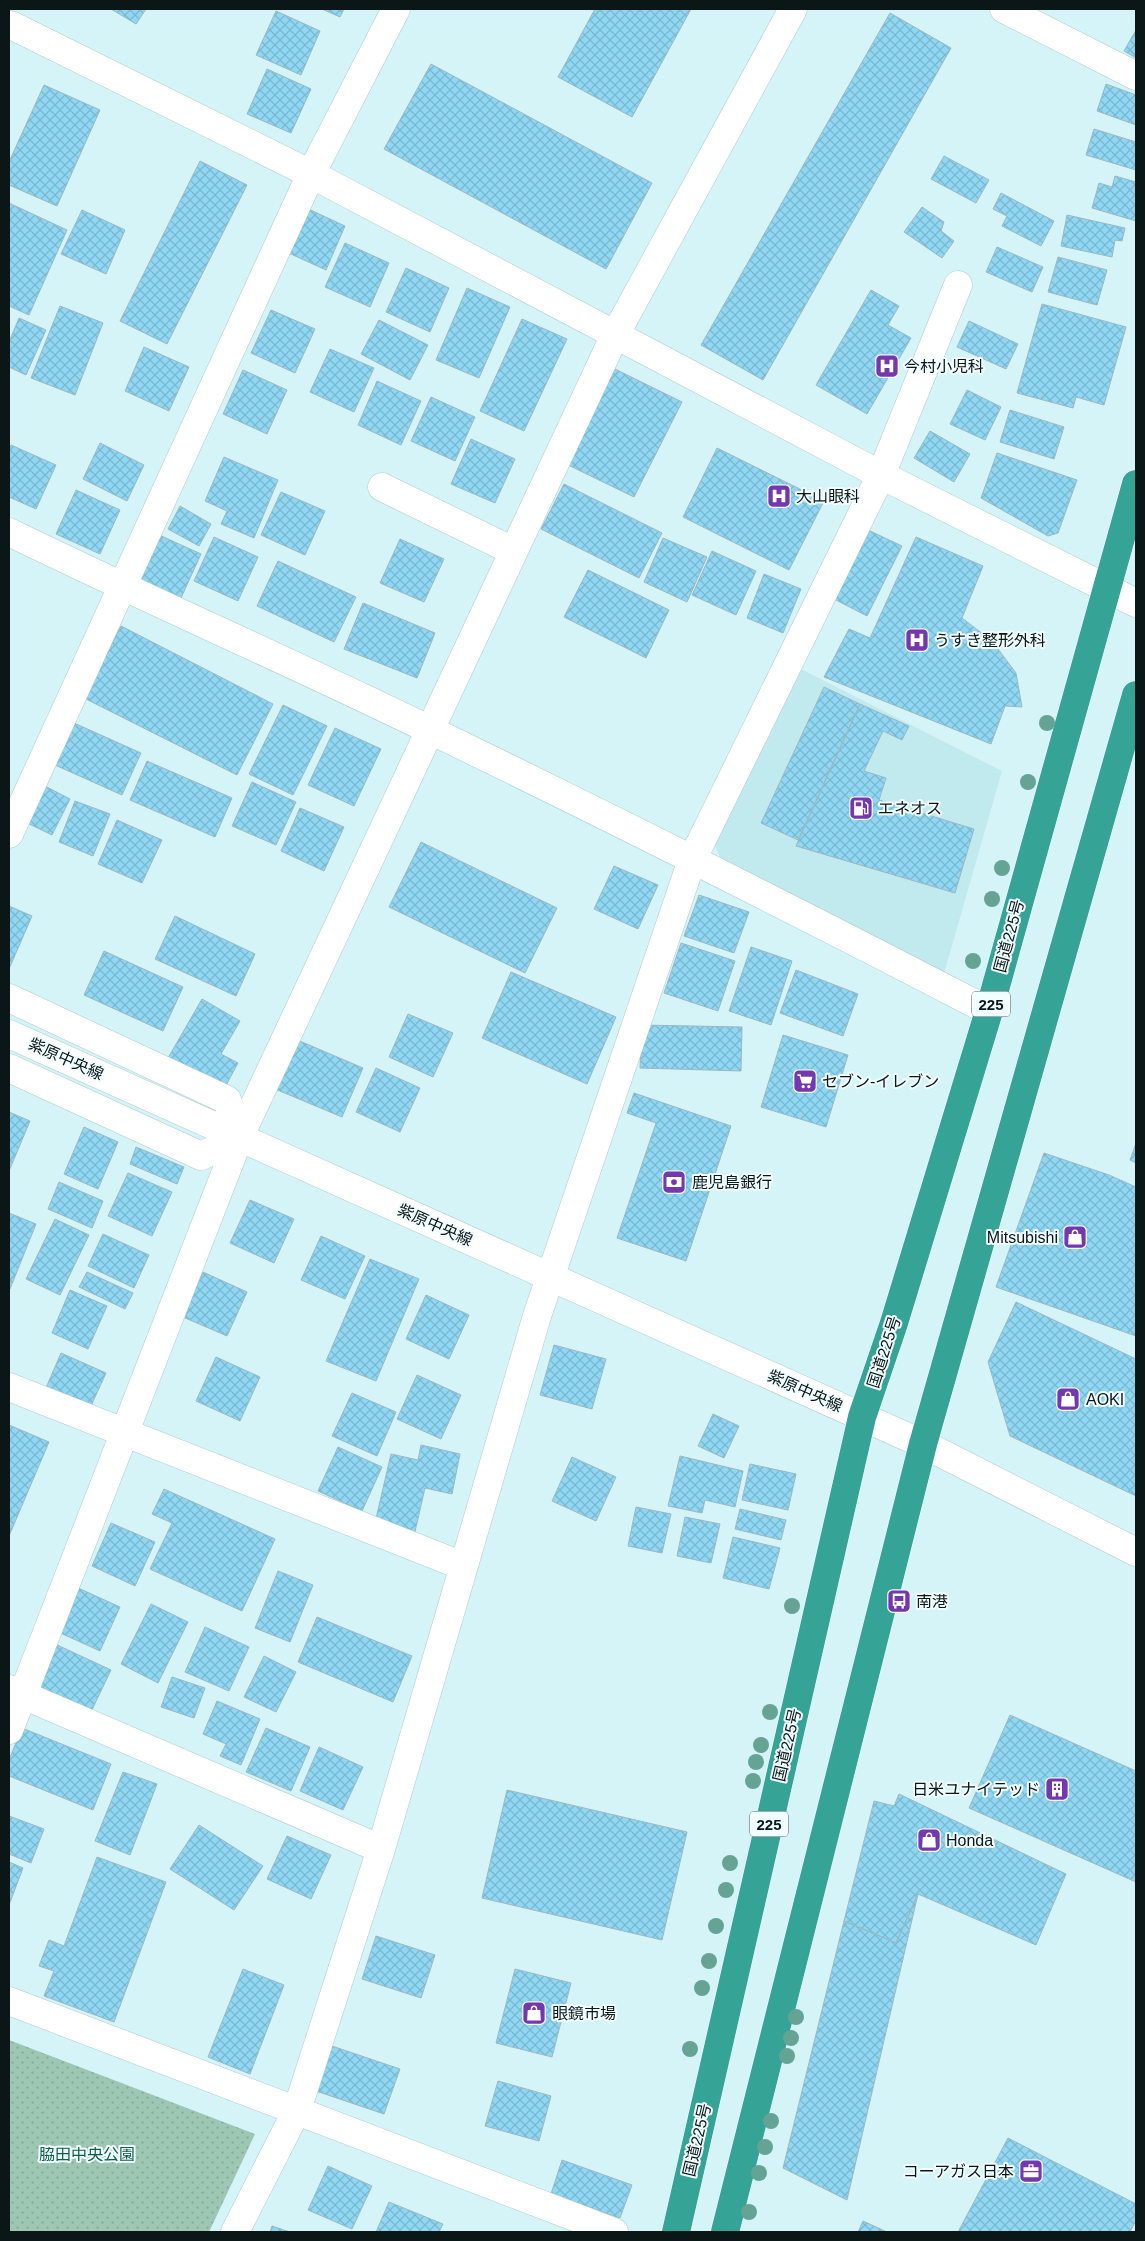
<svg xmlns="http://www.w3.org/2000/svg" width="1145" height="2241" viewBox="0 0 1145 2241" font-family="Arial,'Noto Sans JP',sans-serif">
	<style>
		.built { fill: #c1eaee }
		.park { fill: url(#park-dots) }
		.building { fill: url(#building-cross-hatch); stroke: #9db7c2 }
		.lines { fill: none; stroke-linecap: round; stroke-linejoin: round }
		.minor-casing { stroke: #aecccf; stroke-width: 29 }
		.highway-casing { stroke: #fff; stroke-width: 29 }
		.minor { stroke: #fff; stroke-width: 28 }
		.highway { stroke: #35a396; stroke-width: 28 }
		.tree { fill: #65a395 }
		.labels { text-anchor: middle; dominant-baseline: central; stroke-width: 4; stroke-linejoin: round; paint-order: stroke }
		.shield { fill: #f1fdff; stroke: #505b5d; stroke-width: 1 }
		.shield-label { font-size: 15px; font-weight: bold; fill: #0b1617 }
		.poi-label { font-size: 16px; fill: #0b1617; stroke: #f1fdff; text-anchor: start }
		.street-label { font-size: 16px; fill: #0b1617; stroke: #f1fdff }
		.park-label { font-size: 16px; fill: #0a6044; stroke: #f1fdff }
	</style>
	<defs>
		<pattern id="park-dots" width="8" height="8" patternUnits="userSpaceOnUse" patternTransform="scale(1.25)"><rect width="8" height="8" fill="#9dc6b3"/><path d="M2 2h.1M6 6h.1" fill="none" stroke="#86a999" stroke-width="1.8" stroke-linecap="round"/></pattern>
		<pattern id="building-cross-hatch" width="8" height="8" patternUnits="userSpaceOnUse" patternTransform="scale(1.25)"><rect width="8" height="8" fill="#8fd7f2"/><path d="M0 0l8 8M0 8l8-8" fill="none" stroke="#7ab8cf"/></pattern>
	</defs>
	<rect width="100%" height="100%" fill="#d5f4f7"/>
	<!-- built -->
	<path class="built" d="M797,667L1002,771L943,977L725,867L714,844Z"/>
	<!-- park -->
	<path class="park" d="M9,2040L255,2134L209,2232H9Z"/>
	<!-- building -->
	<path class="building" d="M111,9H146L136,24Z
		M322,9H344L340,17Z
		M595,9H691L632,117L558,77Z
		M276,11L320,31L301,75L256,55Z
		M890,13L951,48L763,380L701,345Z
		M1136,30V58L1124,51Z
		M431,64L652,183L606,269L384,149Z
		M267,69L311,89L291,133L247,114Z
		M1106,84L1136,95V125L1097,111Z
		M44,85L100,110L57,206L9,185V162Z
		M1094,129L1136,142V170L1086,155Z
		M944,156L989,180L976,203L931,179Z
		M200,161L247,185L167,344L120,321Z
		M1115,176L1136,182V221L1092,208L1099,183L1112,187Z
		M1001,193L1054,221L1041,246L1002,226L1007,216L993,209Z
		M9,203L67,230L29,315L9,306Z
		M302,206L345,226L326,270L282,250Z
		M922,207L944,222L941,231L954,241L942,258L904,232Z
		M82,210L125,230L106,274L61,254Z
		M1067,215L1125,228L1122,241L1115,240L1112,257L1061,246Z
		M345,243L389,263L370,307L325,287Z
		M997,247L1043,267L1032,292L986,272Z
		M1058,257L1107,270L1097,305L1048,292Z
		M406,268L449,288L430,332L386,312Z
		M467,288L510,307L479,378L436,360Z
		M871,290L899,306L888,325L911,338L867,414L816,385Z
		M1042,304L1126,327L1104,405L1076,397L1073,408L1017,393Z
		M60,306L103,323L75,395L31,378Z
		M271,310L315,329L295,373L251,353Z
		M19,318L46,330L26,375L9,367V342Z
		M522,319L567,339L524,431L480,411Z
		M379,320L428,345L410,380L361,354Z
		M969,321L1018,344L1006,369L957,347Z
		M144,347L189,367L169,411L125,391Z
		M330,349L374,368L354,412L310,392Z
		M611,367L682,402L634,497L564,463Z
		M243,370L287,390L267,434L223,414Z
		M377,381L421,401L401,445L358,425Z
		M967,390L1001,407L985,440L950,424Z
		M431,397L475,417L455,461L411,441Z
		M1010,410L1064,427L1054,459L1000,442Z
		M930,431L970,454L954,482L914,458Z
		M471,439L515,459L495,503L451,484Z
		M100,443L144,465L127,501L83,479Z
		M11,445L56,465L36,509L9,497V451Z
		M717,448L824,501L789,570L683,517Z
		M997,453L1077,480L1058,533L1048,536L981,498Z
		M224,457L278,480L254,538L221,524L227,511L205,501Z
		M564,484L662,533L639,578L541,529Z
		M76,490L120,510L100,554L56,534Z
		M281,492L325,511L305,555L261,535Z
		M180,506L211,524L199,546L168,529Z
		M868,530L902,546L867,616L834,599Z
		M157,534L201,554L181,598L137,578Z
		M214,537L258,557L238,601L194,581Z
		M916,537L983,566L962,618L992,641L1016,673L1022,707L1005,706L991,744L824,677L849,629L870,638Z
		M663,538L707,557L687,602L644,582Z
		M400,539L444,559L424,602L380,583Z
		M712,551L756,571L736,615L692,595Z
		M278,561L356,597L334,642L257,606Z
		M588,570L669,610L646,658L564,617Z
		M764,574L801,589L783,633L747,618Z
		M363,603L435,633L417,678L344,649Z
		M121,626L273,704L237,775L84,698Z
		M824,687L860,704L798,840L761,823Z
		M860,704L909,726L902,740L883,731L864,771L886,778L879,800L974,829L955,893L796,846Z
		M283,705L327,726L293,795L249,774Z
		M65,719L141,753L122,795L46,761Z
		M335,728L381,749L354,806L308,785Z
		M147,761L232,798L215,837L130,800Z
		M252,782L296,802L276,845L232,826Z
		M41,784L70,799L52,835L23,821Z
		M75,801L110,814L93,856L59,842Z
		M300,808L344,827L324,871L281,851Z
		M117,820L162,840L142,883L98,864Z
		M421,842L557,908L525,973L389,907Z
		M614,866L658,885L638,929L594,909Z
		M699,895L749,912L734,953L684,936Z
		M9,906L32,916L9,969Z
		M175,916L255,954L236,996L155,959Z
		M681,943L735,961L718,1011L664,993Z
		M751,947L792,961L771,1025L729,1011Z
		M104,951L183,987L163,1031L84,995Z
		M796,970L858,994L843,1036L780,1013Z
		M511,972L616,1017L587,1084L482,1038Z
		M202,999L240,1021L221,1054L238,1063L224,1089L168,1058Z
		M408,1014L453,1033L433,1077L389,1057Z
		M642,1025L742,1027L741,1071L640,1068Z
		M783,1035L848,1055L826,1127L761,1107Z
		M295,1039L363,1068L342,1117L275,1089Z
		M376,1068L420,1088L400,1132L356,1112Z
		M634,1093L731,1126L686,1261L617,1238L656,1123L627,1113Z
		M9,1112L30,1121L9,1171Z
		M84,1127L118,1142L98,1189L64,1174Z
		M1136,1143V1163L1130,1160Z
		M136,1147L184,1167L177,1184L130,1164Z
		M1044,1153L1109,1175L1136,1187V1336L996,1287Z
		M128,1173L172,1192L152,1236L108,1216Z
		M59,1182L103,1201L92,1228L48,1209Z
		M250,1200L294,1219L274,1263L230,1243Z
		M9,1213L36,1224L10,1289L9,1288Z
		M55,1219L89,1235L60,1295L26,1279Z
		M103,1234L149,1255L134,1288L88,1266Z
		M321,1236L365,1256L345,1299L301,1280Z
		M370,1259L419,1279L376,1381L326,1361Z
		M87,1272L133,1293L125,1309L79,1287Z
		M203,1272L247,1292L227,1336L183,1317Z
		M70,1290L107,1306L88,1349L52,1333Z
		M426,1295L469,1315L449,1359L406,1339Z
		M1016,1302L1136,1359V1496L1010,1436L988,1362Z
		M554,1345L606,1359L592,1409L540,1395Z
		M61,1353L106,1373L86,1417L42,1397Z
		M216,1357L260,1377L240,1421L196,1401Z
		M417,1375L461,1395L441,1439L397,1419Z
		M352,1393L396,1412L377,1456L332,1436Z
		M713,1414L739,1426L724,1458L698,1446Z
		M9,1425L49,1442L9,1536Z
		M421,1445L460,1454L452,1494L425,1488L414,1536L374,1527L391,1454L418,1460Z
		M338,1447L382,1467L362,1511L318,1491Z
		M680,1456L743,1471L735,1507L705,1500L702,1513L668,1506Z
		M572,1457L616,1477L596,1521L552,1501Z
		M750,1464L796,1474L788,1510L742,1500Z
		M164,1489L275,1539L242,1611L150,1569L172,1523L152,1514Z
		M636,1507L671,1514L662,1553L628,1546Z
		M740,1509L786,1520L781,1540L735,1529Z
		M685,1517L720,1524L711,1563L677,1556Z
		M111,1523L155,1542L135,1586L92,1566Z
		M733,1537L780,1548L769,1589L723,1578Z
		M278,1571L313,1585L290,1642L255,1628Z
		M76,1587L120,1607L100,1651L56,1631Z
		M151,1604L188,1622L158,1683L121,1664Z
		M317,1617L412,1656L393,1702L298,1662Z
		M205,1627L249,1647L229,1691L185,1672Z
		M53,1643L111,1670L89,1716L31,1688Z
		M264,1656L296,1672L276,1712L244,1697Z
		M172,1677L205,1688L194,1718L161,1707Z
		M217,1701L260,1719L241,1765L220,1756L226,1744L203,1734Z
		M1010,1715L1136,1771V1882L969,1808Z
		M22,1728L111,1764L93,1810L9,1776V1760Z
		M266,1728L310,1747L291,1791L246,1772Z
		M319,1747L363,1767L343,1810L300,1791Z
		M123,1772L157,1784L130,1855L95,1841Z
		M507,1790L687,1832L662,1940L482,1898Z
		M899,1794L1066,1874L1036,1945L918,1894L896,1943L844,1921L874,1801L894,1806Z
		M9,1816L44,1829L31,1863L9,1854Z
		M199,1825L263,1866L234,1910L170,1869Z
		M287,1836L331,1855L311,1899L267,1879Z
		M97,1857L166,1882L114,2022L44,1996L54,1971L39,1966L49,1940L64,1946Z
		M9,1862L23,1868L9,1905Z
		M918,1894L847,2200L783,2168L844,1921L896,1943Z
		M376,1936L435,1955L421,1998L362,1979Z
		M243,1969L284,1985L250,2074L208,2057Z
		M515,1969L571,1983L552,2057L496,2043Z
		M329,2045L400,2069L384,2114L313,2090Z
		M498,2081L551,2096L539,2141L485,2126Z
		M1008,2138L1136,2204V2220L1130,2232H958Z
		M562,2160L632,2185L620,2218L551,2194Z
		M328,2166L372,2186L352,2229L308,2210Z
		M389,2202L443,2224L439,2232H376Z
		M863,2221L887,2232H858Z
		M272,2226L290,2232H270Z"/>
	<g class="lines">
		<!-- minor casing -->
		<g class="minor-casing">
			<path id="minor" d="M1004,9L1136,76
				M11,25L311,174L881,475L1136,603
				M382,487L513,551
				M9,532C148,600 291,662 430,730C618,821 804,915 989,1011
				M9,834L311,174L396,9
				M9,998L227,1100L239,1138
				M9,1034L923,1444L1136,1552
				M9,1068L201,1156L239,1138
				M9,1387L463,1566
				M9,1689L381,1849
				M9,1730L239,1138L615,335L793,9
				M9,2001L614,2232
				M235,2232L297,2110L381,1849L537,1316L692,860L881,475L958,285"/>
		</g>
		<!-- highway casing -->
		<g class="highway-casing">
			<path id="highway" d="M676,2232L862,1417L894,1323L989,1011L1136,484
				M725,2232L923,1444L1136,695"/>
		</g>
		<!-- minor -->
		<use href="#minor" class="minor"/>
		<!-- highway -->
		<use href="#highway" class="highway"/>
	</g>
	<!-- trees -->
	<g class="tree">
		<circle cx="1047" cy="723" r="8"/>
		<circle cx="1028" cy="782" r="8"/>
		<circle cx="1002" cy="868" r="8"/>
		<circle cx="992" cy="899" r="8"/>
		<circle cx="973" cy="961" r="8"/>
		<circle cx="792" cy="1606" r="8"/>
		<circle cx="770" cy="1712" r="8"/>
		<circle cx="761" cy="1745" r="8"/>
		<circle cx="756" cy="1762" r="8"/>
		<circle cx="753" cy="1781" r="8"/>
		<circle cx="730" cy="1863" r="8"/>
		<circle cx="726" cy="1890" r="8"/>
		<circle cx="716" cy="1926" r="8"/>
		<circle cx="709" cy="1961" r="8"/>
		<circle cx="702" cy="1988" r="8"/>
		<circle cx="796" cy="2017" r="8"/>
		<circle cx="791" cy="2038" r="8"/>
		<circle cx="690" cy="2049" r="8"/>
		<circle cx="787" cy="2056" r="8"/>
		<circle cx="771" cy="2121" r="8"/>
		<circle cx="765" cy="2147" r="8"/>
		<circle cx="759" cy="2173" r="8"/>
		<circle cx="749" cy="2212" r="8"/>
	</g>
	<!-- icons -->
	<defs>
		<g id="hospital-square" transform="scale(1.25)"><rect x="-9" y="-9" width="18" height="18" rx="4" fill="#7437ad" stroke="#f1fdff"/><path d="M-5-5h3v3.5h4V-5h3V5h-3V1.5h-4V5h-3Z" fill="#fff"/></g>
		<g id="fuel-square" transform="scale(1.25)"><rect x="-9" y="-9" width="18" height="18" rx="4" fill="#7437ad" stroke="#f1fdff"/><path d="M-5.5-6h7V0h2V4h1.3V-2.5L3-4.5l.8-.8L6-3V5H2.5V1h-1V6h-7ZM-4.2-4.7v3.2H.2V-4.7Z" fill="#fff"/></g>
		<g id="supermarket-square" transform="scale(1.25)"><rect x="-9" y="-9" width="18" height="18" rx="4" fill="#7437ad" stroke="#f1fdff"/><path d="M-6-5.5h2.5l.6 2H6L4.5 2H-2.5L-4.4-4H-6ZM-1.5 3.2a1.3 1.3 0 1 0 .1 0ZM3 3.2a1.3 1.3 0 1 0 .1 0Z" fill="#fff"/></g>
		<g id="bank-square" transform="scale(1.25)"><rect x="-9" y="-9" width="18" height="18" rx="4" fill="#7437ad" stroke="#f1fdff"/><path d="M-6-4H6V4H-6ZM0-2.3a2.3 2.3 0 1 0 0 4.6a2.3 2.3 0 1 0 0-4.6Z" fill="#fff"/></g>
		<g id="shop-square" transform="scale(1.25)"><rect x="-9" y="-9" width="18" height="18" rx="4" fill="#7437ad" stroke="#f1fdff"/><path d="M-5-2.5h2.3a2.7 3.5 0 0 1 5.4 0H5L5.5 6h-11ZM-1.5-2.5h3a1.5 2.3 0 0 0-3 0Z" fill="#fff"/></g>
		<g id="bus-square" transform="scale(1.25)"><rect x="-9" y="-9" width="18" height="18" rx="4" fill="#7437ad" stroke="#f1fdff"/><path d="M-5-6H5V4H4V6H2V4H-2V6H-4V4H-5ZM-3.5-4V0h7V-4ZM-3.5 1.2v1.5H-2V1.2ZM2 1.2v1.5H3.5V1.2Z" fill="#fff"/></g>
		<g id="building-square" transform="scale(1.25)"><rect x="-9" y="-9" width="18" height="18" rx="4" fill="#7437ad" stroke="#f1fdff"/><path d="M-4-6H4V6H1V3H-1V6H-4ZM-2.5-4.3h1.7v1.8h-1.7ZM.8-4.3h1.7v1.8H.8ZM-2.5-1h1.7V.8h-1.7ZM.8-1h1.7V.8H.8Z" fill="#fff"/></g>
		<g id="office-square" transform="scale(1.25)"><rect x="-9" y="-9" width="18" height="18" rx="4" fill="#7437ad" stroke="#f1fdff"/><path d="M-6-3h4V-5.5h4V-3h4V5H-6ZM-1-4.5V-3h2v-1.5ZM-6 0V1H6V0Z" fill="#fff"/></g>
	</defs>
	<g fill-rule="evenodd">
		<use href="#hospital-square" x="887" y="366"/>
		<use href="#hospital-square" x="779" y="496"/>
		<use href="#hospital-square" x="917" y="640"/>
		<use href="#fuel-square" x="861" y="808"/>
		<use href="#supermarket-square" x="805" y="1081"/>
		<use href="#bank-square" x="674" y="1182"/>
		<use href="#shop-square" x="1075" y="1237"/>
		<use href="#shop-square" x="1068" y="1399"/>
		<use href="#bus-square" x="899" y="1601"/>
		<use href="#building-square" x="1057" y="1789"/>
		<use href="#shop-square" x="929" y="1840"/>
		<use href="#shop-square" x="534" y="2013"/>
		<use href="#office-square" x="1031" y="2171"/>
	</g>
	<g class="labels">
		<!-- shield labels -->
		<g class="shield">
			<rect x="972" y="991.5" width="38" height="25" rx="4"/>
			<rect x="750" y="1811.5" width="38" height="25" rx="4"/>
		</g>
		<g class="shield-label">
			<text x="991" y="1004">225</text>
			<text x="769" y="1824">225</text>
		</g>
		<!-- poi labels -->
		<g class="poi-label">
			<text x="904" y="366">今村小児科</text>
			<text x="796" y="496">大山眼科</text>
			<text x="934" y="640">うすき整形外科</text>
			<text x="878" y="808">エネオス</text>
			<text x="822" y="1081">セブン-イレブン</text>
			<text x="692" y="1182">鹿児島銀行</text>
			<text x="1058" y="1237" text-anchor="end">Mitsubishi</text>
			<text x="1086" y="1399">AOKI</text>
			<text x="916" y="1601">南港</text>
			<text x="1040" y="1789" text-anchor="end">日米ユナイテッド</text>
			<text x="946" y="1840">Honda</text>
			<text x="552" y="2013">眼鏡市場</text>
			<text x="1014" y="2171" text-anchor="end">コーアガス日本</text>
		</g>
		<!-- street labels -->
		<g class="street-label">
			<text transform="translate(1009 936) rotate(-75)">国道225号</text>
			<text transform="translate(66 1059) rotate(24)">紫原中央線</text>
			<text transform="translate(435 1225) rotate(24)">紫原中央線</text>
			<text transform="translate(884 1352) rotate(-72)">国道225号</text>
			<text transform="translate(805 1391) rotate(24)">紫原中央線</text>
			<text transform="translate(787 1745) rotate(-77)">国道225号</text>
			<text transform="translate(697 2140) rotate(-77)">国道225号</text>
		</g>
		<!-- park labels -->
		<g class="park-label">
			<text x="87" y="2154">脇田中央公園</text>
		</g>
	</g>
	<!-- border -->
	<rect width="1145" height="2241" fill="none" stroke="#0b1617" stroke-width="20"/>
</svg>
